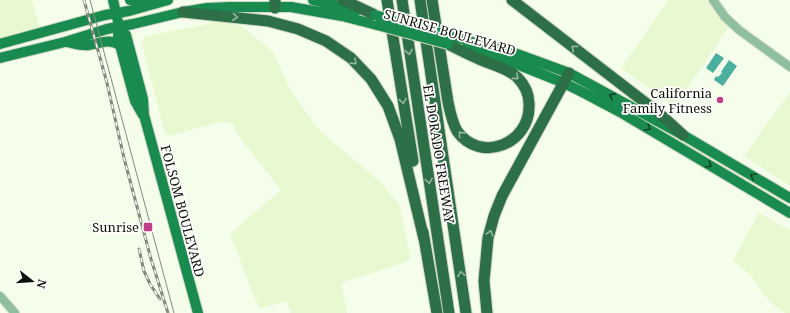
<svg xmlns="http://www.w3.org/2000/svg" width="790" height="313" viewBox="0 0 790 313" font-family="'Noto Serif',serif">
	<style>
		.built { fill: #e8f9d1 }
		.water { fill: #4bb09f }
		.lines { fill: none; stroke-linecap: round; stroke-linejoin: round }
		.minor-casing { stroke: #d0d8c6; stroke-width: 10 }
		.major-casing { stroke: #d0d8c6; stroke-width: 12 }
		.highway-casing { stroke: #d0d8c6; stroke-width: 13 }
		.minor { stroke: #8fbf9d; stroke-width: 8 }
		.major { stroke: #1a8b4e; stroke-width: 10 }
		.highway { stroke: #2d6f46; stroke-width: 11 }
		.tram { stroke: #848a7b; stroke-width: 1 }
		.rail-casing { stroke: #848a7b; stroke-width: 3 }
		.rail { stroke: #fff; stroke-width: 1.5; stroke-dasharray: 4.5; stroke-linecap: butt }
		.major-bridge-casing { stroke: #d0d8c6; stroke-width: 12; stroke-linecap: butt }
		.major-bridge { stroke: #1a8b4e; stroke-width: 10 }
		.oneway { stroke: #96b7a2 }
		.oneway2 { stroke: #124123 }
		.poi-dot { fill: #c13f87; stroke: #fff; stroke-width: 1.5 }
		.labels { text-anchor: middle; dominant-baseline: central; stroke-width: 3.5; stroke-linejoin: round; paint-order: stroke }
		.street-label { font-size: 13px; fill: #0c1006; stroke: #fff }
		.poi-label { font-size: 13px; fill: #0c1006; stroke: #fff; text-anchor: end }
	</style>
	<rect width="100%" height="100%" fill="#f5feea"/>
	<!-- built -->
	<path class="built" d="M0,0H32L40,29L0,38Z
		M669,0H707L714,11L729,27L675,107L621,68Z
		M218,21L242,26L273,52L292,93L320,131L379,181L399,204L411,260L341,283L347,313H291L287,301L259,309L230,234L281,190L238,135L232,123L219,122L169,136L165,134L142,45L145,36L200,26Z
		M790,92V186L744,156Z
		M759,213L790,230V313H785L774,305L765,296L752,277L733,260Z"/>
	<!-- water -->
	<path class="water" d="M716,53L724,58L713,73L706,68Z
		M729,60L737,66L723,86L714,80L716,76L718,77L722,73L721,72Z"/>
	<g class="lines">
		<!-- minor casing -->
		<g class="minor-casing">
			<path id="minor" d="M713,0L725,17L739,30L790,67
				M0,296L15,313"/>
		</g>
		<!-- major casing -->
		<g class="major-casing">
			<path id="major" d="M113,0L119,26L118,37L120,45L135,101L143,115
				M130,0L152,2
				M313,0L358,10
				M119,26L126,35L143,99L144,115L198,313
				M450,36L517,54L569,73L683,135L790,198
				M67,42C75,44 82,46 89,45C103,43 107,38 120,45
				M0,44L105,15L129,11L168,0
				M466,49L514,63L564,83L586,94L620,112L790,213
				M0,58L65,42L107,29L133,24L183,12L207,8L230,7H291L342,16L377,25"/>
		</g>
		<!-- highway casing -->
		<g class="highway-casing">
			<path id="highway" d="M343,0L375,15
				M387,0L413,161
				M402,0L449,313
				M420,0L466,313
				M432,0L448,102C450,112 452,122 457,131C480,164 531,144 529,104C529,94 524,84 517,77C507,68 493,65 481,60C470,55 459,50 448,44
				M512,0L660,114L683,135
				M275,8V0
				M183,12L268,21L298,29L326,41L351,58L371,79L388,106L400,139L424,239
				M423,232L437,313
				M487,313L484,281L488,238L494,216L502,196L569,73"/>
		</g>
		<!-- minor -->
		<use href="#minor" class="minor"/>
		<!-- major -->
		<use href="#major" class="major"/>
		<!-- highway -->
		<use href="#highway" class="highway"/>
		<!-- tram -->
		<path class="tram" d="M90,0L174,313"/>
		<!-- rail casing -->
		<g class="rail-casing">
			<path id="rail" d="M84,0L107,83L124,158L151,259L168,313
				M139,249L144,271L150,284L160,299"/>
		</g>
		<!-- rail -->
		<use href="#rail" class="rail"/>
		<!-- major-bridge casing -->
		<g class="major-bridge-casing">
			<path id="major-bridge" d="M375,15L450,36
				M377,25L448,44"/>
		</g>
		<!-- major-bridge -->
		<use href="#major-bridge" class="major-bridge"/>
	</g>
	<!-- one-way arrows -->
	<defs><path id="oneway-chevron" d="M-2-3.5L2.5 0L-2 3.5" fill="none" stroke-width="1.6" stroke-linecap="round" stroke-linejoin="round"/></defs>
	<g class="oneway">
		<use href="#oneway-chevron" transform="translate(235 17) rotate(6)"/>
		<use href="#oneway-chevron" transform="translate(574 48) rotate(-143)"/>
		<use href="#oneway-chevron" transform="translate(409 52) rotate(81)"/>
		<use href="#oneway-chevron" transform="translate(354 62) rotate(44)"/>
		<use href="#oneway-chevron" transform="translate(516 77) rotate(41)"/>
		<use href="#oneway-chevron" transform="translate(403 101) rotate(81)"/>
		<use href="#oneway-chevron" transform="translate(461 134) rotate(-131)"/>
		<use href="#oneway-chevron" transform="translate(429 181) rotate(81)"/>
		<use href="#oneway-chevron" transform="translate(490 233) rotate(-75)"/>
		<use href="#oneway-chevron" transform="translate(461 274) rotate(-99)"/>
	</g>
	<g class="oneway2">
		<use href="#oneway-chevron" transform="translate(612 96) rotate(-152)"/>
		<use href="#oneway-chevron" transform="translate(648 128) rotate(31)"/>
		<use href="#oneway-chevron" transform="translate(709 165) rotate(31)"/>
		<use href="#oneway-chevron" transform="translate(753 176) rotate(-150)"/>
	</g>
	<!-- markers -->
	<g class="poi-dot">
		<circle cx="720" cy="100" r="4"/>
		<rect x="143" y="222" width="10" height="10" rx="2"/>
	</g>
	<g class="labels">
		<!-- street labels -->
		<g class="street-label">
			<text transform="translate(450 32) rotate(16)">SUNRISE BOULEVARD</text>
			<text transform="translate(439 154) rotate(81)">EL DORADO FREEWAY</text>
			<text transform="translate(183 211) rotate(75)">FOLSOM BOULEVARD</text>
		</g>
		<!-- poi labels -->
		<g class="poi-label">
			<text x="712" y="93">California<tspan x="712" dy="15">Family Fitness</tspan></text>
			<text x="139" y="227">Sunrise</text>
		</g>
	</g>
	<!-- north arrow -->
	<g transform="translate(32 281) rotate(107)" stroke="#ffffff" stroke-width="3" paint-order="stroke">
	<path d="M0-3L7 15L0 10L-7 15Z" fill="#0c1006"/>
	<text y="-6" font-size="11" font-weight="bold" text-anchor="middle" fill="#0c1006">N</text>
	</g>
</svg>
